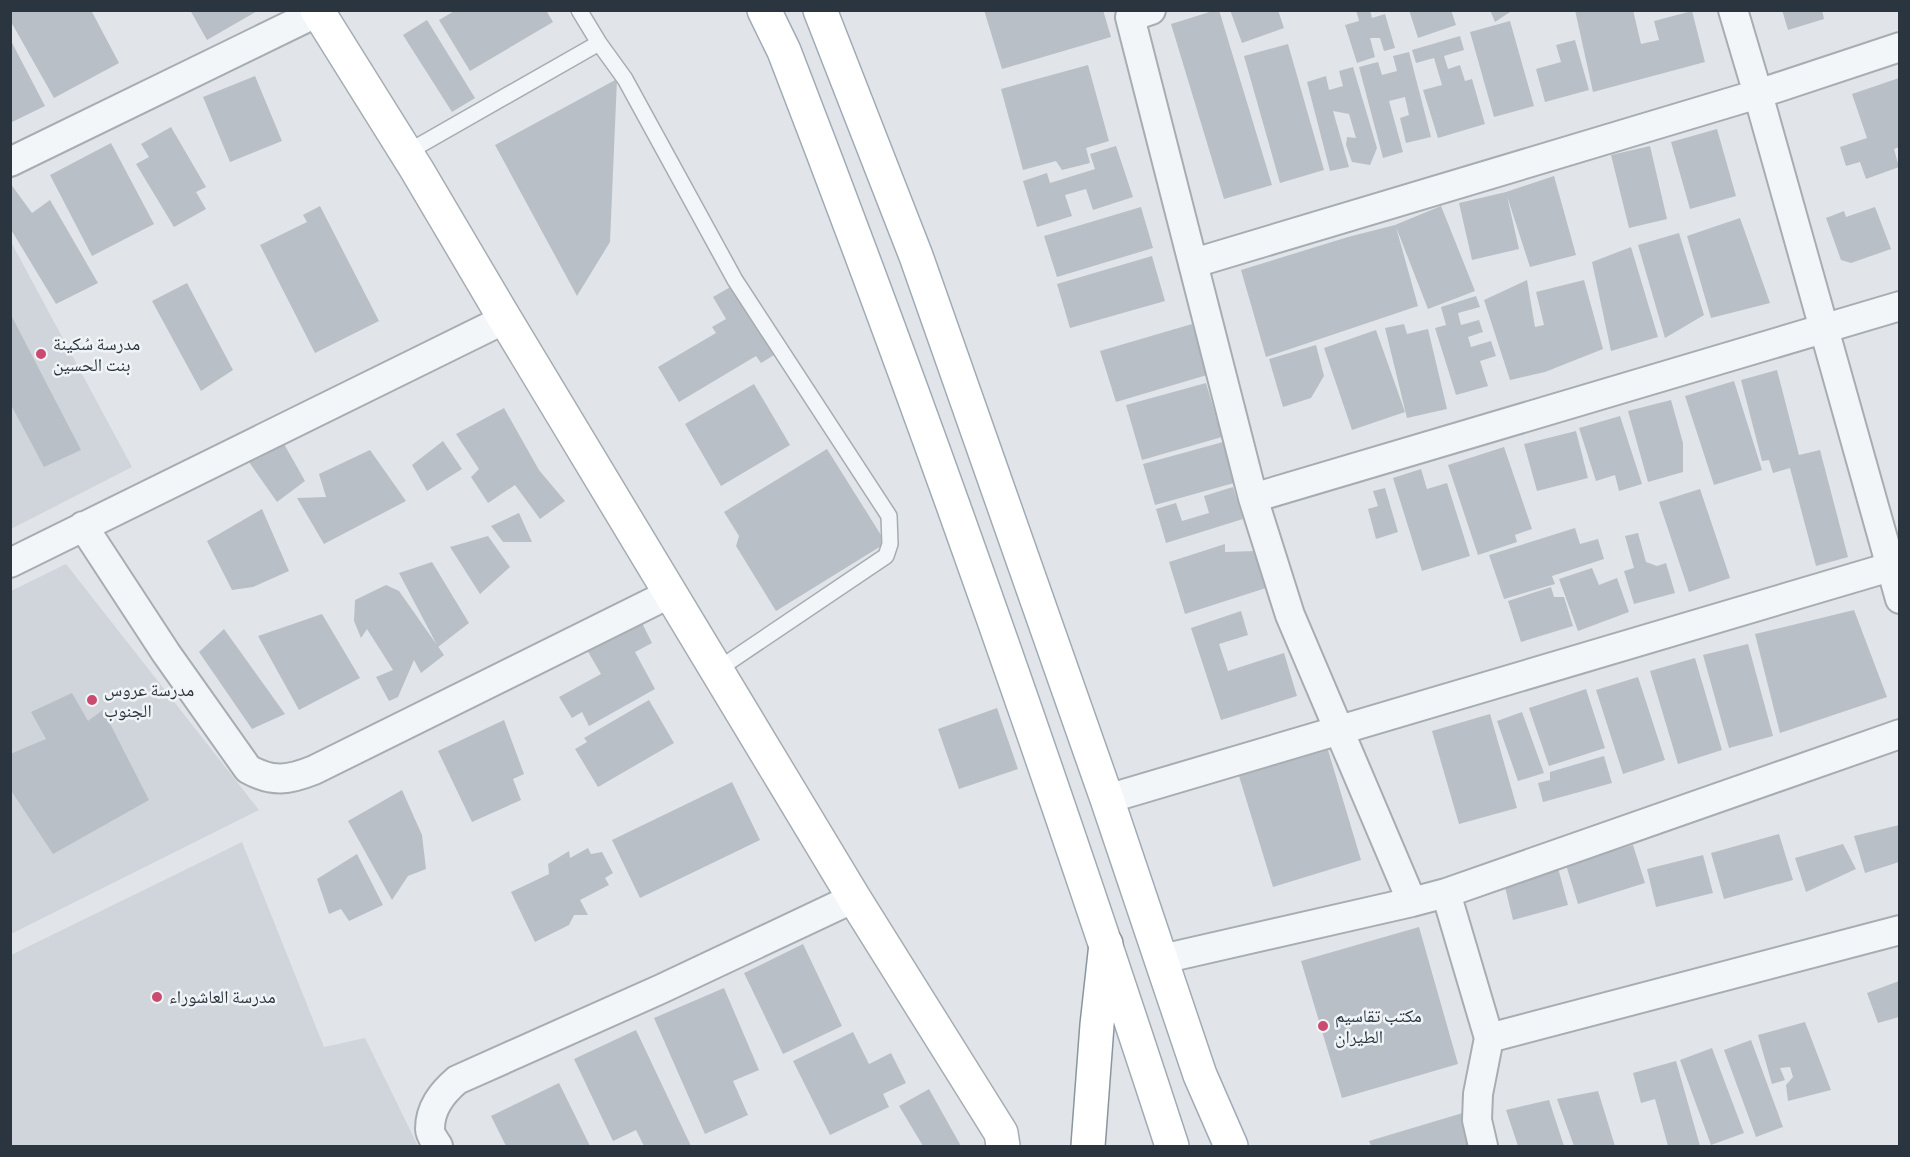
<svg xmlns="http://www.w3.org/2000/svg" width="1910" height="1157" viewBox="0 0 1910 1157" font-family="'Source Sans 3','Noto Naskh Arabic',sans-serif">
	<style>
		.built { fill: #cfd5db }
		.building { fill: #b8bfc6 }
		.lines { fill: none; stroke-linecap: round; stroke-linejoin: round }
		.lane-casing { stroke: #a6adb3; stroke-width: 18 }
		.street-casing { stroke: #a6adb3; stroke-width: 32 }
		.secondary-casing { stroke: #a6adb3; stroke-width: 36 }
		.primary-casing { stroke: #a1abb5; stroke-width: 36 }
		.highway-casing { stroke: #89959f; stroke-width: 36 }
		.lane { stroke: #f3f6f8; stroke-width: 15 }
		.street { stroke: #f3f6f8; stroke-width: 28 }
		.secondary { stroke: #fff; stroke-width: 33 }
		.primary { stroke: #fff; stroke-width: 33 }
		.highway { stroke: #fff; stroke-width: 33 }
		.poi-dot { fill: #ca4a70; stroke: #f0f4f7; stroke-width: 2 }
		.labels { text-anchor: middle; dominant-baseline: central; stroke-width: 5; stroke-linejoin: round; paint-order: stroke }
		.poi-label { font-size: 18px; fill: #2a3540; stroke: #f0f4f7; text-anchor: start }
	</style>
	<rect width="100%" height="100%" fill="#e1e5e9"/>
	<!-- built -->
	<path class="built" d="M10,240L132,467L11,529H10Z
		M66,564L259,810L11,934V591Z
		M242,842L324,1047L365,1038L418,1146H11V955Z"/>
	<!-- building -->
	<path class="building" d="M10,10H91L119,63L54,98L10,20Z
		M190,10H259L207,40Z
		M456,10H546L553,22L470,71L439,20Z
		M984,10H1103L1111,37L1002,69Z
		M1216,10H1219L1272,185L1224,199L1171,24Z
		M1230,10H1278L1284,28L1242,43Z
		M1356,10H1370L1372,18L1385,14L1395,48L1384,51L1380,38H1370L1375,57L1357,63L1345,25L1359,21Z
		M1409,10H1451L1456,25L1418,38Z
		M1490,10H1513L1495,22Z
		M1575,10H1633L1641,44L1659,40L1654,21L1692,11L1705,62L1593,92Z
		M1782,10H1822L1824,19L1788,30Z
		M427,20L475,98L452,112L403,35Z
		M1510,21L1534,106L1494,117L1470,32Z
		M1460,36L1464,50L1444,56L1448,69L1460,65L1465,81L1472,79L1485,124L1438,138L1423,90L1442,85L1434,58L1416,63L1412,50Z
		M10,39L45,106L10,123Z
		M1575,40L1589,90L1545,102L1536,69L1561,62L1556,45Z
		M1288,44L1324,170L1280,183L1244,56Z
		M1409,52L1431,137L1406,143L1400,118L1409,115L1405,97L1389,101L1403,152L1383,158L1359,67L1378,62L1382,75L1397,71L1393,56Z
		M1088,65L1109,141L1086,148L1090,163L1062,170L1056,161L1023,170L1001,89Z
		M1353,67L1377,148L1370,165L1352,162L1346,145L1347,137L1356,138L1349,114L1333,111L1349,167L1330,171L1307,82L1326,76L1329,90L1343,86L1339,71Z
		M255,76L282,141L230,162L203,97Z
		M1899,78V147L1894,149L1899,167L1866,179L1860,162L1846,166L1840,147L1867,138L1852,94Z
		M617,79L610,242L577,296L495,145Z
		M171,127L206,187L196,192L206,209L174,227L136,164L149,157L141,144Z
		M1717,129L1736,196L1690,209L1671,142Z
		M111,143L154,224L92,256L50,175Z
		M1116,146L1133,197L1093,210L1086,189L1065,195L1072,216L1037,227L1023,181L1047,173L1050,183L1095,169L1090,154Z
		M1650,146L1667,219L1629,228L1611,155Z
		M1554,176L1576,255L1530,267L1507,196L1519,249L1472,260L1459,203L1506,192Z
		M10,183L32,213L50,200L98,283L56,304L10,228Z
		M320,206L379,321L315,353L260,245L307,222L303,215Z
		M1441,206L1475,291L1428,309L1396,227L1418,306L1266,357L1241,270L1348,237L1395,225Z
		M1141,207L1153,248L1057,277L1044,236Z
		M1875,207L1891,249L1851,263L1841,260L1826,218L1844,211L1846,217Z
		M1740,218L1770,303L1711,318L1687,236Z
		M1679,233L1704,315L1665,338L1638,245Z
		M1631,247L1658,337L1611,351L1592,262Z
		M1152,256L1165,301L1070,328L1057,284Z
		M1527,280L1535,327L1544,325L1536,292L1584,280L1603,349L1545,372L1510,380L1484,300Z
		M187,283L233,370L201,391L152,301Z
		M732,286L774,355L761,363L756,356L679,402L658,367L716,333L712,327L726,319L713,297Z
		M1476,296L1480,307L1458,313L1461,325L1479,320L1483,332L1468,337L1471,347L1491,341L1496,356L1480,361L1488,386L1456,395L1435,328L1446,325L1441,307Z
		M10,313L81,450L44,467L10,403Z
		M1192,324L1207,375L1116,402L1100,351Z
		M1404,324L1407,334L1428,329L1447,409L1407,418L1385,328Z
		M1376,330L1405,412L1352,430L1324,348Z
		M1316,345L1324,376L1311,398L1283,407L1269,359Z
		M1777,370L1799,455L1820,450L1848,557L1816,566L1790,468L1773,473L1769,460L1762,461L1741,380Z
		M1734,381L1762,470L1714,485L1685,396Z
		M1206,383L1222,437L1142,460L1126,405Z
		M754,384L790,445L721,486L685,424Z
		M1671,400L1683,443V472L1648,482L1628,411Z
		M504,408L539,470L565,501L540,519L515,485L488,503L471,477L479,469L456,434Z
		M1620,416L1642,484L1619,491L1615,475L1596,481L1579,428Z
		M1576,431L1588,478L1537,491L1524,444Z
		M443,441L462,469L427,491L412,465Z
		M1223,442L1234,483L1155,505L1143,464Z
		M284,444L305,481L277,502L249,462Z
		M1504,447L1532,529L1515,535L1517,542L1478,555L1448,465Z
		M827,449L886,543L776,611L736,546L739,536L724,512Z
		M370,450L406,501L324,544L297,498L326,497L319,474Z
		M1421,469L1427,489L1447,483L1470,556L1422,571L1393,478Z
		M1233,487L1243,519L1166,543L1156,509L1176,503L1182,521L1209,513L1204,496Z
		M1385,488L1398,532L1376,539L1368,509L1378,506L1373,491Z
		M1700,489L1730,578L1689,592L1659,502Z
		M262,509L289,571L253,587L232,590L207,541Z
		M519,513L532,542H503L491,526Z
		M1575,528L1580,544L1598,539L1604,559L1552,576L1555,584L1504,599L1489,555Z
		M1638,533L1646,562L1657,566L1666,563L1675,593L1634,604L1624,571L1634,568L1625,536Z
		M488,536L510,567L480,594L450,547Z
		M1225,544V552L1255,551L1272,574L1266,588L1185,614L1169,562Z
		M432,562L469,623L438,647L399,573Z
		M1592,568L1599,585L1617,578L1629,612L1578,631L1559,579Z
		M386,585L399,591L444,655L421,673L414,660L398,697L389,701L376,677L393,670L367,629L361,638L354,621L355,600Z
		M1551,587L1554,597H1564L1573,626L1521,642L1508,601Z
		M1854,610L1887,697L1780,733L1755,634Z
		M1241,611L1248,635L1219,644L1228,671L1284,653L1297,696L1221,720L1191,628Z
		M322,614L360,678L299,710L258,636Z
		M641,621L652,643L635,652L655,689L589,726L582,712L572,718L559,697L601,674L587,650Z
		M224,629L285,714L252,729L199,652Z
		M1748,644L1773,736L1729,748L1703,655Z
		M1695,658L1722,750L1678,764L1650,671Z
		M1638,677L1665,760L1623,774L1596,690Z
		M1586,689L1605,748L1549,766L1529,708Z
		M72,693L88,721L103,710L149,800L53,854L10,789V754L46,739L31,712Z
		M649,700L674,743L598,787L575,749L587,742L584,738Z
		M997,708L1018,769L959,789L938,729Z
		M1522,712L1544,773L1518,781L1497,721Z
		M1490,714L1517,808L1459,824L1432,731Z
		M504,720L524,774L513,779L521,800L472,822L438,751Z
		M1328,750L1361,860L1273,887L1239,776Z
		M1604,756L1612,783L1543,802L1538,783L1550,780V772Z
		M732,782L760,840L640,898L612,840Z
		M402,790L422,835L426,869L408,876L392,900L348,821Z
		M1899,825V862L1865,873L1854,836Z
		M1779,834L1793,880L1724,899L1711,853Z
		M1843,844L1856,869L1806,892L1795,858Z
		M1633,845L1645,883L1578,904L1566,865Z
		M588,848L591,854L602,852L613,873L605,878L609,885L580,900L588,915H574L569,925L535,942L511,892L549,874L548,864L569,851L570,858Z
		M357,854L383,905L349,921L341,909L329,914L317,879Z
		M1703,855L1713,893L1656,907L1647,869Z
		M1558,868L1568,905L1513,920L1504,883Z
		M1419,927L1458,1064L1342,1098L1301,961Z
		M803,944L842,1026L783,1054L744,973Z
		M1899,981V1017L1878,1023L1867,993Z
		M724,988L759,1070L733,1081L748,1115L705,1134L654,1018Z
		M1805,1022L1831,1090L1788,1101L1786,1085L1793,1077L1790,1067L1780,1068L1785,1080L1772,1084L1758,1035Z
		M636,1030L691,1146H644L636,1130L613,1141L574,1059Z
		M853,1032L869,1064L891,1053L906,1083L883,1094L889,1107L830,1135L793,1061Z
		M1751,1040L1783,1127L1756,1137L1724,1050Z
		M1712,1048L1744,1133L1711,1145L1680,1060Z
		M1676,1061L1700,1146H1668L1655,1099L1641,1103L1633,1073Z
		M559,1083L590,1146H506L491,1116Z
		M929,1089L961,1146H923L899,1106Z
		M1598,1091L1615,1146H1574L1557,1099Z
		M1549,1100L1564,1146H1518L1506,1110Z
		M1466,1112L1477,1146H1371L1369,1141Z"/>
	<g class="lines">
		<!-- lane casing -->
		<g class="lane-casing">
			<path id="lane" d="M579,10L599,43L625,79L735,280L889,516L890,544L886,556L717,670
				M406,153L599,43"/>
		</g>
		<!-- street casing -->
		<g class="street-casing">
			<path id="street" d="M1151,10L1130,17L1253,498L1290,615L1412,902
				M1733,10L1758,94L1900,599
				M10,162L318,12
				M1194,263L1758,94L1900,47
				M1253,498L1900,306
				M83,526L166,653L248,769C273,783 289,780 314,770L671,593
				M10,563L505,319
				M1107,799L1890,567
				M1446,893L1489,1038L1478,1094L1477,1120L1483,1146
				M1162,959L1412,902L1446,893L1900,734
				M1489,1038L1900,930
				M438,1146C435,1141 430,1135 430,1129C430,1108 442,1093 457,1080L661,989L854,898"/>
		</g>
		<!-- secondary casing -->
		<g class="secondary-casing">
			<path id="secondary" d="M317,10L417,170L505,319L854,898L981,1101L1001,1133L1003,1146"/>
		</g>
		<!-- primary casing -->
		<g class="primary-casing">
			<path id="primary" d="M764,10L784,51C924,413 1052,778 1172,1146
				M820,10L916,256L1107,799L1200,1075L1231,1146"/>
		</g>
		<!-- highway casing -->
		<g class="highway-casing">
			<path id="highway" d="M1088,1146L1097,1025L1106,944"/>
		</g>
		<!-- lane -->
		<use href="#lane" class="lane"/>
		<!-- street -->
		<use href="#street" class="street"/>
		<!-- secondary -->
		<use href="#secondary" class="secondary"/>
		<!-- primary -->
		<use href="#primary" class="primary"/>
		<!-- highway -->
		<use href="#highway" class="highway"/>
	</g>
	<!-- markers -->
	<g class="poi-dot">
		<circle cx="41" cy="354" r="6"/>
		<circle cx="92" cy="700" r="6"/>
		<circle cx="157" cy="997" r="6"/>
		<circle cx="1323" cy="1026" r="6"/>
	</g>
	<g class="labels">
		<!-- poi labels -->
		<g class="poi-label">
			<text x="53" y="344">مدرسة سُكينة<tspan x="53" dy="21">بنت الحسين</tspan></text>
			<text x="104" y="690">مدرسة عروس<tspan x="104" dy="21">الجنوب</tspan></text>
			<text x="169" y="997">مدرسة العاشوراء</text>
			<text x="1335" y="1016">مكتب تقاسيم<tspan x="1335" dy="21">الطيران</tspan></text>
		</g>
	</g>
	<!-- border -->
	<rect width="1910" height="1157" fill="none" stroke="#2a3540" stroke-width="24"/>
</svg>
